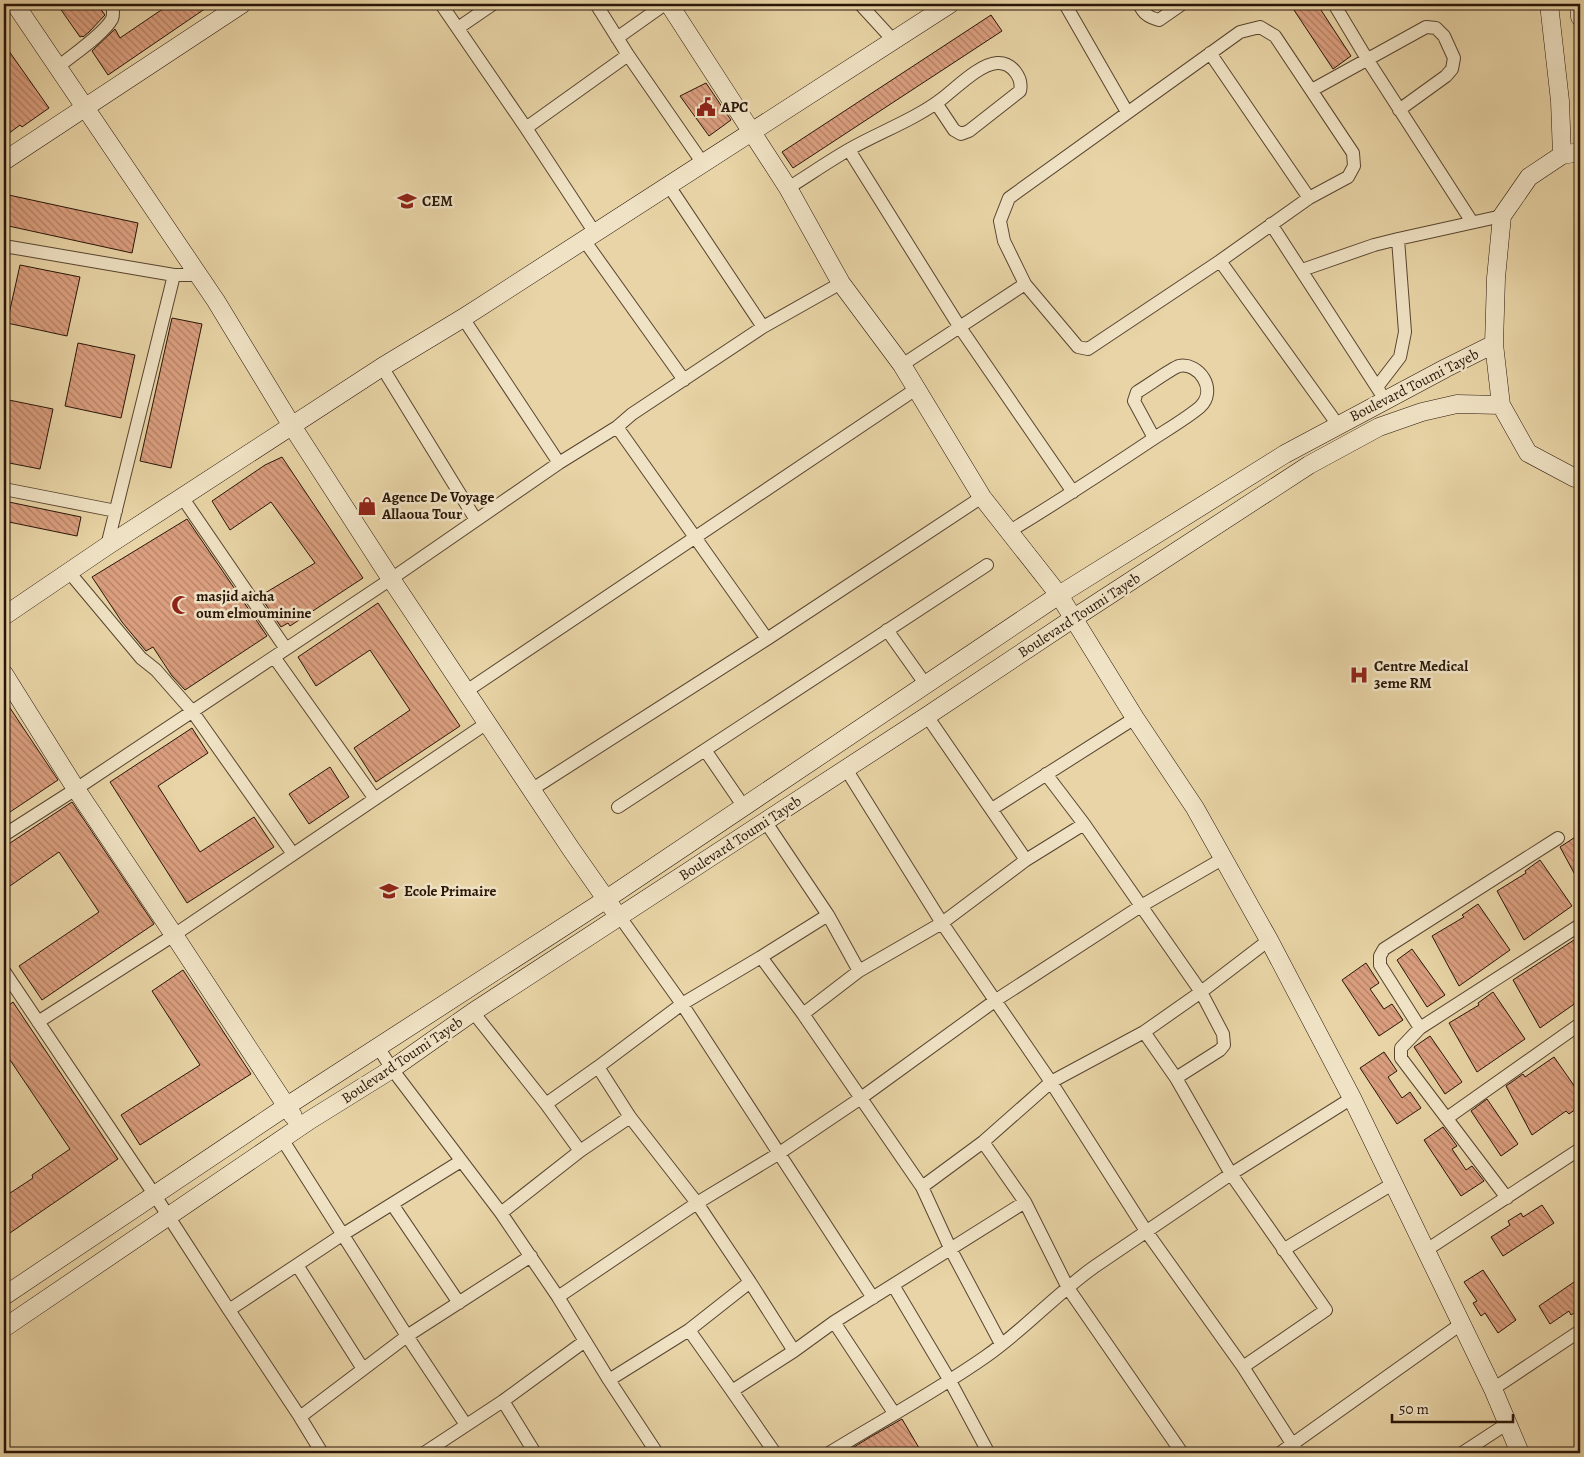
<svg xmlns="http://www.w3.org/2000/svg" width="1584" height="1457" viewBox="0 0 1584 1457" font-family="Alegreya,serif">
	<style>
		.building { fill: url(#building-back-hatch); stroke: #281508 }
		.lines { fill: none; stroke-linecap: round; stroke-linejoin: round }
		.street-casing { stroke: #584530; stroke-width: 14 }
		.secondary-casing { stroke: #281508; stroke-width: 19 }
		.street { stroke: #f0e3c5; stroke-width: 12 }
		.secondary { stroke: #f0e3c5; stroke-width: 18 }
		.labels { text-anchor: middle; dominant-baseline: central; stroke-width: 5; stroke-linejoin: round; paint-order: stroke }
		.poi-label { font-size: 15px; font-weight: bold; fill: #281508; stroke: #f0e3c5; text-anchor: start }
		.street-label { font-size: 15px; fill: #281508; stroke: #f0e3c5 }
	</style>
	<defs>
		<pattern id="building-back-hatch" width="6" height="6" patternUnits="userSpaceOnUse" patternTransform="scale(1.25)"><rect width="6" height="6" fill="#db9f7f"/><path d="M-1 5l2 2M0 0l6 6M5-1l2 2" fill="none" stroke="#b28066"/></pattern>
	</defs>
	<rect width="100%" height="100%" fill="#e8d4a6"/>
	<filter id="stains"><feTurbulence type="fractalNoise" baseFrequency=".004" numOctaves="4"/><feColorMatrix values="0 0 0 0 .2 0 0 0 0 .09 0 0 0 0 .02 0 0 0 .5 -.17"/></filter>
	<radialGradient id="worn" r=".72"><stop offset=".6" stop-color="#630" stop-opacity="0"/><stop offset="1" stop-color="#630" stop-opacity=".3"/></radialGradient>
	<!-- building -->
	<path class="building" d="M57,4H97L105,15L89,32L83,37L82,36L80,37Z
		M170,4H212L108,75L92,51L115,29L120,38Z
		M1290,4H1317L1351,56L1333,69Z
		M991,15L1002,31L793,168L782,152Z
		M4,44L49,108L22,127L20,125L4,137Z
		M706,83L731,120L709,136L680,96Z
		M4,194L138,223L132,253L4,225Z
		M20,265L80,277L67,336L7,323Z
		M172,318L202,324L171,468L140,461Z
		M78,343L135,355L121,418L65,406Z
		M4,399L53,409L40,469L4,462Z
		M282,457L363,578L290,626L288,623L281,627L260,596L315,563L271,502L230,530L212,501L265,465Z
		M4,501L81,517L77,536L4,521Z
		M187,519L267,636L185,690L172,676L153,647L146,651L122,622L92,577Z
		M378,603L460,726L376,782L354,748L410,710L370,650L316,686L298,657Z
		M4,699L58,780L4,816Z
		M192,728L208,753L158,786L200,852L254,817L274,847L187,903L110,782Z
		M330,767L349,797L309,824L289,794Z
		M72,802L154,924L42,1000L19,966L99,912L59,852L4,890V847Z
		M1580,834V884L1560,847Z
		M1540,860L1572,906L1524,940L1497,891L1526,873L1525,871Z
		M1478,904L1510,950L1459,986L1432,936L1464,917L1462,915Z
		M1580,936V1000L1540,1028L1513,980Z
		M1412,949L1445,995L1427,1007L1397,960Z
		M1366,963L1379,983L1370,989L1384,1009L1392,1004L1403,1020L1379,1036L1342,980Z
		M183,970L251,1074L140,1145L121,1115L200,1065L152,991Z
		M1493,992L1525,1039L1477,1072L1449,1023L1479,1005L1478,1003Z
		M13,1002L118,1159L4,1237V1197L33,1178L32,1175L70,1149L4,1051V1009Z
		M1430,1036L1462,1082L1445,1094L1414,1047Z
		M1384,1052L1397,1071L1388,1077L1402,1098L1410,1092L1421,1108L1397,1124L1360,1068Z
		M1554,1057L1580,1094V1106L1569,1114L1566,1111L1532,1135L1506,1086L1523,1074L1525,1077Z
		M1487,1099L1518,1144L1501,1156L1471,1111Z
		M1443,1127L1457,1146L1452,1149L1466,1170L1472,1166L1484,1181L1461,1196L1424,1140Z
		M1542,1205L1554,1223L1503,1256L1491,1237L1510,1225L1508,1221L1521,1213L1523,1217Z
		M1483,1270L1516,1320L1498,1333L1485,1313L1481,1316L1473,1303L1477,1301L1464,1282Z
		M1580,1278V1309L1571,1315L1569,1311L1550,1324L1539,1306Z
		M902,1419L922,1453H844L872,1436Z"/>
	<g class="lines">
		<!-- street casing -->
		<g class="street-casing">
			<path id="street" d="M441,4L526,128L595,233
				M596,4L628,55L702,162
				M860,4L893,40
				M1065,4L1127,112
				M1139,4C1144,14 1148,17 1159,20L1182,4
				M1334,4L1367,59L1472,222
				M1260,27L1275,36L1353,153L1354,166L1348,177L1309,198L1220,261L1088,349L1078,347L1025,284L1004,241L1000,221L1009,198L1240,32Z
				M458,28L493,4
				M617,38L665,4
				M1210,53L1309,198
				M58,67C71,56 104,34 112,19C114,14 113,9 112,4
				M1312,90L1426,27L1436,28L1444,36L1454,58L1452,69L1446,76L1399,110
				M526,128L628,55
				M849,150L959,326L1073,492
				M669,186L763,327
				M788,188C809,175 829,161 850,149C880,132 916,119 943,98C957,87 980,64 997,63C1012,62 1023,78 1020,91L969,131L961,134L954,130L936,103
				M1271,224L1380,392
				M1398,239L1502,216
				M584,240L684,380
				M4,246L174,275H198
				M1220,261L1338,425
				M1302,270L1374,245L1398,239L1405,332L1400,357L1377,387
				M463,318L559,463
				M902,365L1025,284
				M382,367L476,520
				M617,427L767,639
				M4,489L116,511
				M182,497L286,649
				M1010,531C1056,503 1102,473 1147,443C1163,432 1186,419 1200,407C1218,390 1199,362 1179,366C1172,368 1146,387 1137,392L1134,401L1154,438
				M107,546L174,275
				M69,572L141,658L156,670L192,711L293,854
				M887,630L926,685
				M274,657L375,799
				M465,692L916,389
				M705,750L744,807
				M846,769L942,923L1051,1082L1146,1231L1243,1367L1298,1453
				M1046,774L1084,824
				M531,790L767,639L982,497
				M618,807L987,565
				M992,809L1135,718
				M4,835L76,789L391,579L559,463L617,427L632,414L763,327L841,283
				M828,915L859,971L942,923L1026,860L927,716
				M620,917L682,1004L873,1298
				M761,957L828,915L765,821
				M4,971L154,1194L229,1310L342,1235L461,1161
				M473,1012L546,1104L580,1151
				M803,1014L859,971
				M38,1022L174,935L487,723
				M1420,1028L1380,965V956L1384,949L1558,838
				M1144,1032L1176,1078L1231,1174L1326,1310L1243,1367
				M378,1047L392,1069L501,1213L558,1297L609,1380L657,1453
				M1176,1078L1220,1050L1224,1045L1223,1034L1201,992L1269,940
				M546,1104L598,1067
				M1447,1118L1580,1024
				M282,1139L407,1336L466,1425
				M983,1142L1025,1202L1068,1288L1182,1453
				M922,1187L951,1250L1001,1344
				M1507,1198L1401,1058V1048L1420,1028L1580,925
				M392,1204L459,1303
				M501,1213L580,1151L630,1117
				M1283,1250L1394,1183
				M1425,1251L1580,1149
				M297,1265L363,1369
				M893,1285L950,1381L987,1450
				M558,1297L697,1203L778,1154L861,1098L996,1000L1141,906L1224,858
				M229,1310L300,1417L322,1453
				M834,1322L894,1413
				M689,1330L732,1391L794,1351L750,1282
				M794,1351L834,1322L1025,1202
				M609,1380L689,1330L750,1282L697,1203L630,1117L598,1067L682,1004L761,957L803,1014L922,1187L983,1142L1051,1082L1144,1032L1201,992L1084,824L1026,860
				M1493,1389L1580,1331
				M732,1391L775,1453
				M503,1401L535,1453
				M300,1417L407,1336L531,1256
				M424,1453L503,1401L585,1341
				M829,1453C881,1421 935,1392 985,1357C1024,1330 1056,1294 1094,1267L1231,1174L1352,1098
				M1280,1453L1461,1324
				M1462,1453L1508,1423"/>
		</g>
		<!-- secondary casing -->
		<g class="secondary-casing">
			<path id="secondary" d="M15,4L216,301L292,426L391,579L571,849L613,909
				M669,4L788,188L841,283L902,365L982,497L1059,595L1135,718L1195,808L1269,940L1352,1098L1493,1389L1520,1453
				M1549,4L1560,101L1562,155
				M1579,4L1580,17
				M1580,152L1562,155L1529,177L1502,216L1496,278L1494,344L1501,405L1528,453L1575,478H1580
				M4,161L242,4
				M4,616L107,546L382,367L463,318L950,4
				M4,674L76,789L174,935L293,1116
				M4,1296L287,1106L605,900L1059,595L1285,454L1446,368L1494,344
				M4,1328L310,1120L392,1069L473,1012L927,716L1074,618L1309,465L1379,427L1422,412L1457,404L1501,405"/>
		</g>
		<!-- street -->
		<use href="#street" class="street"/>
		<!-- secondary -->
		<use href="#secondary" class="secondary"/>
	</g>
	<!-- icons -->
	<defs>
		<g id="civic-bare" transform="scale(1.5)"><path d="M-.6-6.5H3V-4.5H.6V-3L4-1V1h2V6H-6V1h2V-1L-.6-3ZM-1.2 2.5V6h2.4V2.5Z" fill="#8f2418" stroke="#f0e3c5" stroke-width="2.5" paint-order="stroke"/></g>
		<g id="school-bare" transform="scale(1.5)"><path d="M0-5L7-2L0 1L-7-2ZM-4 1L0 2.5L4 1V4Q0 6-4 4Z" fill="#8f2418" stroke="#f0e3c5" stroke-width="2.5" paint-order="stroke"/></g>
		<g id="shop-bare" transform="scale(1.5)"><path d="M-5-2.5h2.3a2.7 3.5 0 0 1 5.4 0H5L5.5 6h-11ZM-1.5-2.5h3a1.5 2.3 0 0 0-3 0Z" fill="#8f2418" stroke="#f0e3c5" stroke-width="2.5" paint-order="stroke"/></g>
		<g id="mosque-bare" transform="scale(1.5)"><path d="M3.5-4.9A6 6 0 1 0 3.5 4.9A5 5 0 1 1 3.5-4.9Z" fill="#8f2418" stroke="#f0e3c5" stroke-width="2.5" paint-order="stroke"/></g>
		<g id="hospital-bare" transform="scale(1.5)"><path d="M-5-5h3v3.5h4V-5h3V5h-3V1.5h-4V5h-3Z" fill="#8f2418" stroke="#f0e3c5" stroke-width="2.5" paint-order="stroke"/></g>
	</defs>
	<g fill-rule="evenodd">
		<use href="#civic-bare" x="706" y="107"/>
		<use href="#school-bare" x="407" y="201"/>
		<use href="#shop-bare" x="367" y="506"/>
		<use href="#mosque-bare" x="181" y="605"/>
		<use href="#hospital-bare" x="1359" y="675"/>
		<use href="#school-bare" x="389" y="891"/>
	</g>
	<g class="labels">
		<!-- poi labels -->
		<g class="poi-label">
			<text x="721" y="107">APC</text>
			<text x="422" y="201">CEM</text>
			<text x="382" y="497">Agence De Voyage<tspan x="382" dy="17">Allaoua Tour</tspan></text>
			<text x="196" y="596">masjid aicha<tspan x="196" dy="17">oum elmouminine</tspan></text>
			<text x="1374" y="666">Centre Medical<tspan x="1374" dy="17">3eme RM</tspan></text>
			<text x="404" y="891">Ecole Primaire</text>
		</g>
		<!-- street labels -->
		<g class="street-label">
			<text transform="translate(1414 385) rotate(-27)">Boulevard Toumi Tayeb</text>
			<text transform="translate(1079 615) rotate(-33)">Boulevard Toumi Tayeb</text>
			<text transform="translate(740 838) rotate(-33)">Boulevard Toumi Tayeb</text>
			<text transform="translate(402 1060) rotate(-34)">Boulevard Toumi Tayeb</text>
		</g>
	</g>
	<!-- margin -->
	<rect width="1584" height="1457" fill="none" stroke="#e8d4a6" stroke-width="20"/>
	<rect x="5" y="5" width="1574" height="1447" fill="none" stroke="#281508" stroke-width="2.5"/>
	<rect x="10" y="10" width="1564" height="1437" fill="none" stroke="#281508"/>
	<!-- scale -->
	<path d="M1392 1414v8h121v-8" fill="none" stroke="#281508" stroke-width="2.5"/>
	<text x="1399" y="1414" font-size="15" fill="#281508" stroke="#f0e3c5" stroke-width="4" paint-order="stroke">50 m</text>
	<rect width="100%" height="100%" filter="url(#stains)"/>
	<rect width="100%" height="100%" fill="url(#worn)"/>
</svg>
